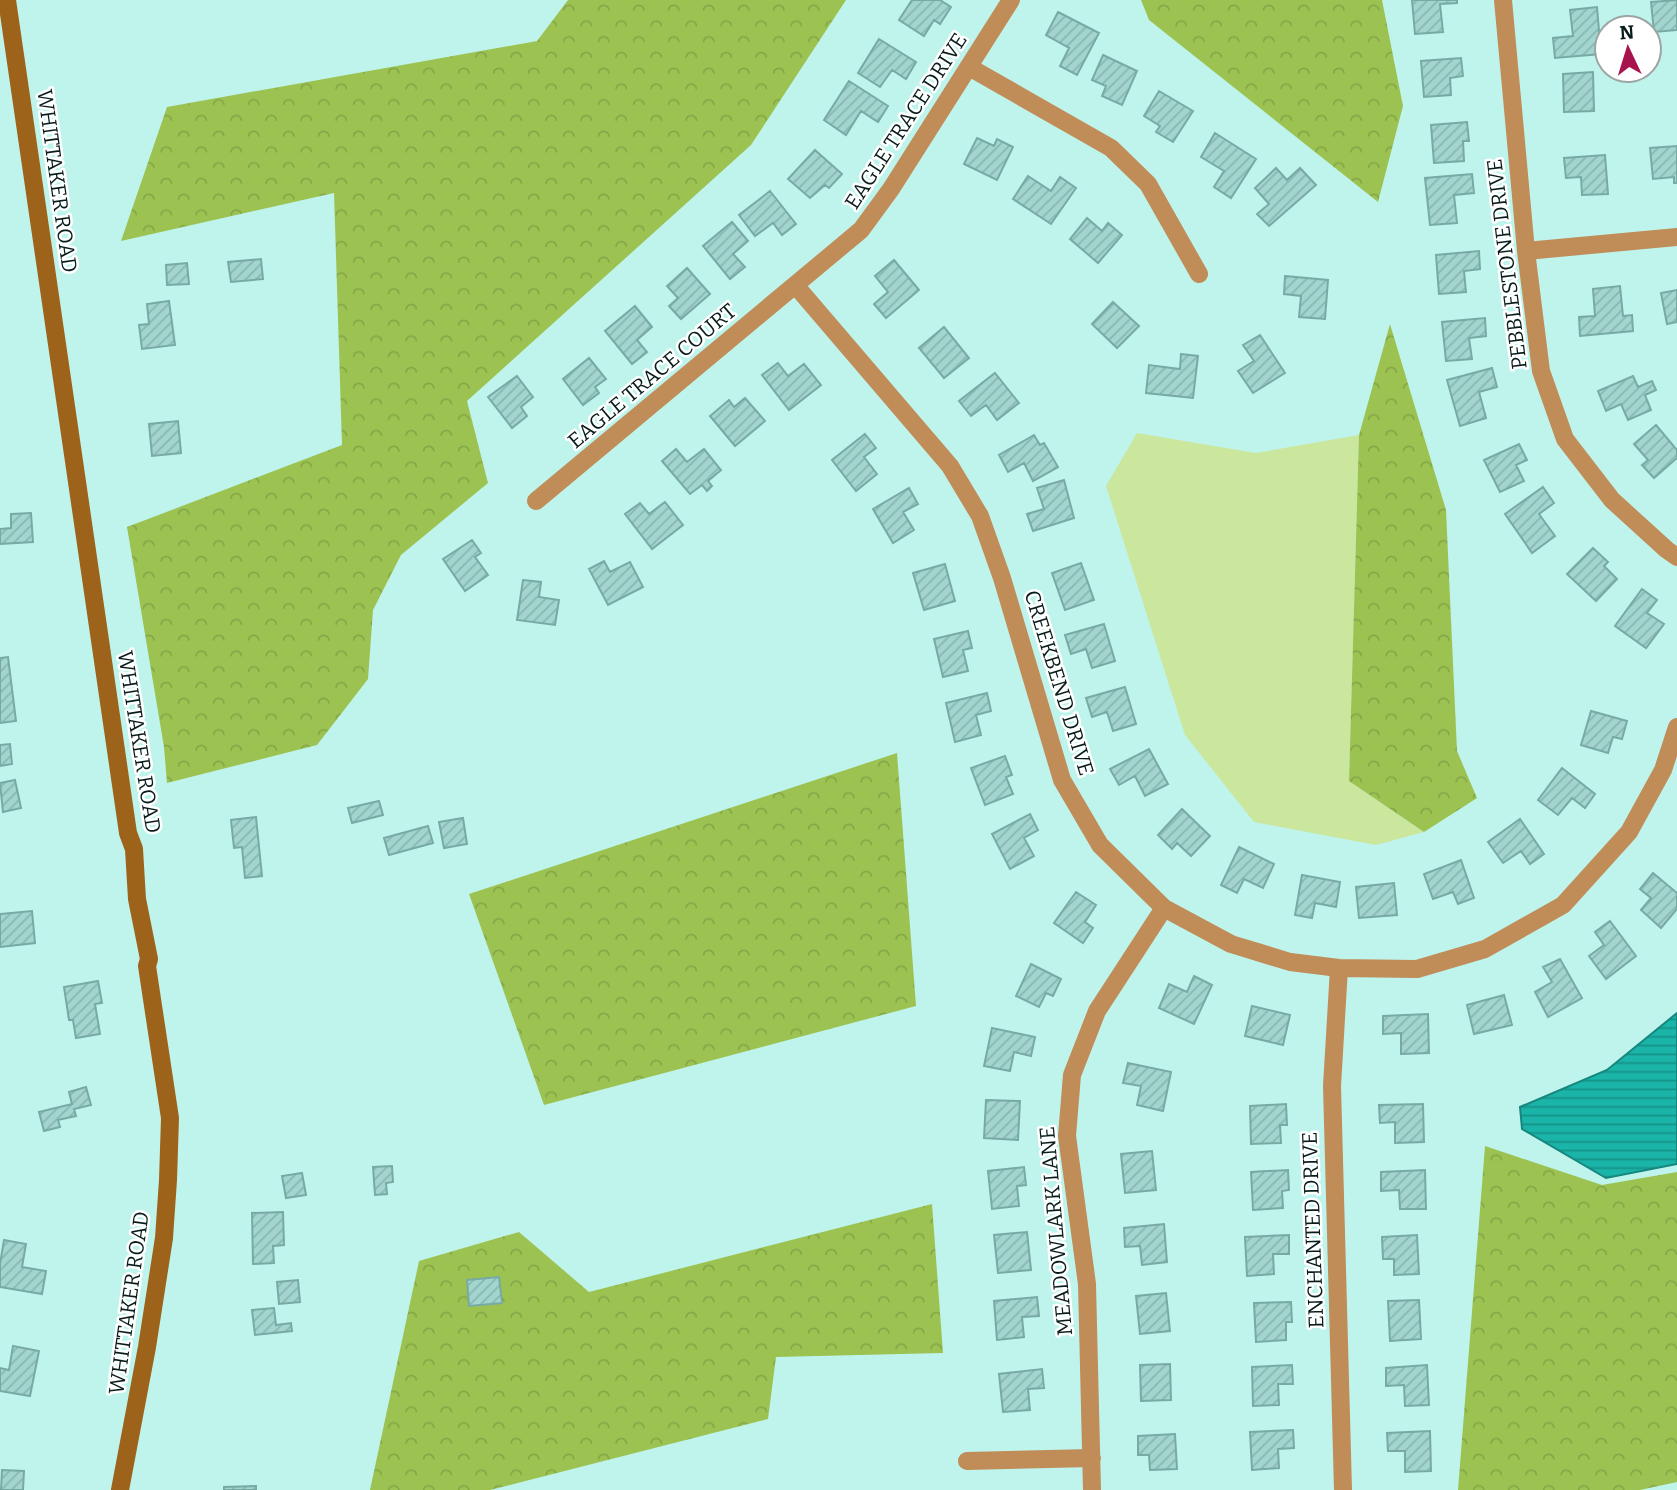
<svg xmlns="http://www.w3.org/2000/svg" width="1677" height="1490" viewBox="0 0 1677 1490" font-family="Bitter,serif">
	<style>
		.grass { fill: #cae79d }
		.forest { fill: url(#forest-crowns) }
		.water { fill: url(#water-rules); stroke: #15877e; stroke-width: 2 }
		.building { fill: url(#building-hatch); stroke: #78aaa4; stroke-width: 2 }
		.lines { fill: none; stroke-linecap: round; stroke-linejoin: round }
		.street { stroke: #c08c58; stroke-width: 18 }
		.secondary { stroke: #9e631a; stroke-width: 18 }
		.labels { text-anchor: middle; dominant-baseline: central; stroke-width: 5; stroke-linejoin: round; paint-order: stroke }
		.street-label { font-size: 21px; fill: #081d1b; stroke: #fff }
	</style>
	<defs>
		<pattern id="forest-crowns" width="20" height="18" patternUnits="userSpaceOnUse" patternTransform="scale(1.75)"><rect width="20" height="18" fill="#9cc352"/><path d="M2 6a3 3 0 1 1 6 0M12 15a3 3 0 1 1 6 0" fill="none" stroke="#85a747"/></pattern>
		<pattern id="water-rules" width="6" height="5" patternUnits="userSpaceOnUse" patternTransform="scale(1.75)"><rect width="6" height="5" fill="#1bb4a8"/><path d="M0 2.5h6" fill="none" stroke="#169288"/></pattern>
		<pattern id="building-hatch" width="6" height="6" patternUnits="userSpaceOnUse" patternTransform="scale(1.75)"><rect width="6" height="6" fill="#a1d5ce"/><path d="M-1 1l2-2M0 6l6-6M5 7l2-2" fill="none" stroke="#89b6b0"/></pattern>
	</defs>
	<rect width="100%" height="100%" fill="#bff4ed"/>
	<!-- grass -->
	<path class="grass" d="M1137,433L1256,453L1359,435L1349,781L1424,832L1376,845L1254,822L1185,735L1106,486Z"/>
	<!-- forest -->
	<path class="forest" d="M568,0H846L751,145L467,401L488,483L401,555L373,610L368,679L317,745L167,783L164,747L127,527L342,445L334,193L121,241L167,107L537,41Z
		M1141,0H1382L1403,106L1378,202L1149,20Z
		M1390,324L1446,510L1457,751L1477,798L1424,832L1349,781L1359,435Z
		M897,753L916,1006L544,1105L469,894Z
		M1485,1146L1602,1185L1677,1172V1482L1640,1490H1458Z
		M932,1204L943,1353L776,1357L768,1419L490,1490H370L419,1261L519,1232L589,1292Z"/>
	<!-- water -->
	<path class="water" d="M1677,1013V1164L1606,1178L1522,1129L1520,1107L1607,1070Z"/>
	<!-- building -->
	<path class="building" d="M912,0H940L951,7L940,24L934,20L924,36L899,20Z
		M1412,0H1457V3L1440,4L1443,32L1415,34Z
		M1677,0V30L1654,32L1651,2Z
		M1597,7L1601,54L1555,58L1553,38L1573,36L1570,10Z
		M1058,12L1099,33L1077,75L1060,66L1069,48L1046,35Z
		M879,39L916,62L906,79L892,70L880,87L858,73Z
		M1103,55L1137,71L1122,105L1102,96L1106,86L1092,80Z
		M1461,58L1463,76L1450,78L1451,95L1424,97L1421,61Z
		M1593,72L1594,111L1564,112L1563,74Z
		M849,81L888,106L878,122L861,111L846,135L824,120Z
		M1159,91L1193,111L1173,142L1156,132L1160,126L1144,116Z
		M1467,122L1469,141H1463L1464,161L1434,163L1431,125Z
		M1215,133L1256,159L1231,198L1214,187L1224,171L1201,157Z
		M977,138L994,146L997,139L1013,147L997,180L964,164Z
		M1677,146V183H1674V177L1653,179L1650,148Z
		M815,150L842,174L829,188L825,185L810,198L788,179Z
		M1605,155L1608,194L1582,195L1581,177L1566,178L1564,158Z
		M1276,168L1287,180L1300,168L1316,185L1269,226L1257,214L1269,204L1255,188Z
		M1472,174L1474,193L1454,195L1457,223L1430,225L1425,178Z
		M1028,176L1051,191L1060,177L1076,188L1051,224L1013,199Z
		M770,191L796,224L782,235L773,223L755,236L739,215Z
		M1087,218L1102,231L1108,223L1122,235L1098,263L1070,239Z
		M732,222L748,241L733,254L745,267L730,279L703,246Z
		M1479,251L1480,269L1464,271L1466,292L1439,294L1436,255Z
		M261,259L263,279L231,282L228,262Z
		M894,260L919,290L886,318L874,304L888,292L875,276Z
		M187,263L189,284L167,285L166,265Z
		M687,268L710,294L681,319L669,306L678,298L667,286Z
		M1285,276L1328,280L1325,319L1299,317L1301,296L1284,294Z
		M1620,286L1623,316L1632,315L1633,331L1580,336L1579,317L1595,316L1593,289Z
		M1677,290V322L1667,324L1661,293Z
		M169,301L175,345L142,349L139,325L149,324L147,304Z
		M1113,302L1139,326L1117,348L1092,324Z
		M635,306L652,327L637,340L647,352L632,364L605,331Z
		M1485,318L1486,336L1469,338L1472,359L1446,361L1442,322Z
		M944,327L969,358L944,378L919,348Z
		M1260,335L1285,373L1253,393L1238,371L1254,361L1243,345Z
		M1181,354L1198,356L1193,398L1146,393L1149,365L1180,369Z
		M589,358L606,379L595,387L599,393L583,405L563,379Z
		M778,363L788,376L804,364L821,385L789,410L762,375Z
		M1492,368L1497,387L1479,392L1486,418L1460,426L1447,380Z
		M995,373L1019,403L997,420L986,405L971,416L959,401Z
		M517,376L533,397L521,407L527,416L512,428L488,397Z
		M1633,376L1638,387L1652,381L1656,390L1645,395L1651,410L1628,420L1621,404L1606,411L1598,391Z
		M745,398L765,421L735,446L710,416L729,400L734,407Z
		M178,421L181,453L152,456L149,424Z
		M1656,425L1677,450V458L1654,478L1642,465L1648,460L1634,444Z
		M865,434L876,448L864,457L877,474L856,491L832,460Z
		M1034,435L1040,445L1044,443L1058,467L1033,481L1024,463L1008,472L999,455Z
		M1519,444L1527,460L1516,465L1524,481L1500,492L1484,460Z
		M676,449L687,462L704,449L721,470L708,481L712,486L707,491L702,485L690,494L662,461Z
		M1064,480L1074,518L1033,531L1027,514L1044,509L1037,488Z
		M1543,487L1554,503L1539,514L1555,536L1532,553L1505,514Z
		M909,488L918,504L903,512L914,530L893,543L873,509Z
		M665,502L683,525L652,549L625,514L640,503L649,514Z
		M31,513L33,542L0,544V529L11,528V514Z
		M472,540L481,553L475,557L488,575L465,591L443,559Z
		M1593,548L1608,562L1604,566L1617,579L1596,601L1567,574Z
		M604,561L610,572L630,562L643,587L608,605L589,569Z
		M1081,563L1094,600L1065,610L1052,573Z
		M945,564L955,601L924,610L913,573Z
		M523,580L541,582L539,597L559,600L555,625L517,620Z
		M1642,589L1657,600L1647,613L1664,624L1646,648L1615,626Z
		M1104,624L1115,661L1092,668L1086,649L1071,654L1065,635Z
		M968,631L972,648L963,650L968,671L943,677L934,639Z
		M8,657L16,721L0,723V658Z
		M1125,687L1136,724L1113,731L1107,712L1092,717L1086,698Z
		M987,693L991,711L976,715L981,735L955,742L946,703Z
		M1591,711L1627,721L1622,739L1613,737L1608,753L1581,745Z
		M10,744L12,764L0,766V745Z
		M1149,749L1168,784L1145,796L1135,776L1119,785L1110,769Z
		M1005,756L1012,775L1006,777L1013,794L985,805L971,768Z
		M1562,768L1595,794L1585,808L1572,798L1558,815L1538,800Z
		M15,780L21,808L3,812L0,783Z
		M379,801L383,815L352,823L348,808Z
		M1182,809L1210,836L1191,856L1177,843L1172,849L1158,835Z
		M1030,814L1038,830L1024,838L1034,856L1010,869L992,834Z
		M256,817L262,876L245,878L242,847L234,848L231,820Z
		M463,818L467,844L444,848L439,822Z
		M1520,819L1544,854L1530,864L1521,851L1503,863L1488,842Z
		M428,826L433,843L389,855L384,838Z
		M1239,847L1274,864L1263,888L1244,879L1237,893L1221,885Z
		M1461,860L1474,898L1458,904L1453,892L1433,899L1424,874Z
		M1653,873L1677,893V909L1661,928L1641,910L1651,898L1640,889Z
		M1302,875L1340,882L1336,907L1315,903L1312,918L1295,915Z
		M1394,883L1397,915L1359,918L1356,887Z
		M1076,892L1096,905L1085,922L1093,928L1083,943L1054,923Z
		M32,911L35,943L0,947V914Z
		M1610,921L1636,956L1606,979L1589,956L1604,945L1595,932Z
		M1560,959L1582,998L1548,1017L1535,992L1552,982L1543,967Z
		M1031,964L1061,979L1053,996L1046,993L1039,1007L1016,996Z
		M1194,976L1212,985L1194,1024L1159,1008L1169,984L1187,992Z
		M98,981L102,1003L95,1004L100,1034L76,1038L73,1020H69L64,987Z
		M1504,995L1512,1025L1474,1034L1467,1005Z
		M1252,1006L1290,1015L1283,1045L1245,1036Z
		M1428,1014L1429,1053L1401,1054V1033L1383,1034V1016Z
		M992,1028L1035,1037L1031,1056L1014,1052L1010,1071L984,1066Z
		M1128,1063L1171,1072L1163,1111L1137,1105L1141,1086L1123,1083Z
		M86,1087L91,1105L74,1109L76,1116L58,1120L60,1127L44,1131L39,1112L72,1104L69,1092Z
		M986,1100L1020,1101L1018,1140L984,1138Z
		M1286,1104L1287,1125H1280L1281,1143L1251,1144L1250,1106Z
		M1423,1104L1424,1142L1395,1143V1122L1380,1123L1379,1105Z
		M1152,1151L1156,1190L1125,1193L1121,1154Z
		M392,1166L393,1182L386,1183L387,1194L375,1195L373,1167Z
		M1024,1167L1026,1185L1017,1186L1019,1206L992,1209L988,1171Z
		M1288,1170L1289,1190L1282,1191L1283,1208L1253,1210L1251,1172Z
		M1425,1170L1426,1209H1400L1399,1190L1381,1191V1172Z
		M302,1173L306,1195L286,1198L282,1176Z
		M283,1212L284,1245L273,1246L274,1263L253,1264L252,1213Z
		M1164,1224L1167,1262L1142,1265L1140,1246L1125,1247L1124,1228Z
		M1027,1232L1031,1270L998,1273L994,1235Z
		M1289,1235V1254H1273L1274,1274L1247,1276L1245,1237Z
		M1417,1235L1419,1274L1394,1275V1259H1383L1382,1237Z
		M4,1240L26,1244L22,1267L46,1271L42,1294L0,1287V1264Z
		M499,1277L502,1303L469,1306L467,1280Z
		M298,1280L300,1302L279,1304L277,1282Z
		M1166,1293L1170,1331L1140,1334L1136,1296Z
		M1037,1297L1039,1316L1022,1317L1024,1337L997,1340L994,1301Z
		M1419,1300L1421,1339L1390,1341L1388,1301Z
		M1291,1302L1292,1322H1286V1340L1256,1342L1254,1303Z
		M274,1308L276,1325L291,1323L292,1331L255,1335L252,1310Z
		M13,1346L39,1351L30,1396L0,1391V1368L9,1370Z
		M1170,1364L1171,1400L1141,1401L1140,1365Z
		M1292,1365L1293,1384H1278L1279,1405L1253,1406L1252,1367Z
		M1427,1365L1429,1405L1405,1406L1404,1385L1386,1386V1368Z
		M1042,1369L1044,1388L1028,1389L1030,1410L1003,1412L999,1374Z
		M1293,1430L1294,1448L1278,1449L1279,1468L1252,1470L1250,1432Z
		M1430,1431L1431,1471L1405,1472V1451H1388L1387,1433Z
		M1175,1434L1177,1469L1150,1470L1149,1455H1138V1436Z
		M2,1470L24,1471L23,1490H1Z
		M256,1486V1490H224V1487Z"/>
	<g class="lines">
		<!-- street -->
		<path class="street" d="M1503,0L1526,251L1541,371L1565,439L1612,500L1667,550L1677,557
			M969,67L1111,148L1148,184L1199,274
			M1526,251L1677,237
			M796,286L950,466L980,516L1002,578L1062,780L1100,845L1164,908L1231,944L1290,962L1339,968L1417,969L1485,949L1563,905L1629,832L1663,770L1677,727
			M536,501L861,230L891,189L1011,0
			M1339,968L1332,1086L1343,1490
			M967,1461L1092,1458
			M1092,1490L1087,1284L1067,1136L1072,1075L1097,1011L1164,908"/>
		<!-- secondary -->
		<path class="secondary" d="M7,0L128,833L134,849L137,899L149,959L147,966L170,1118L168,1180L164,1238L147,1347L120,1490"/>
	</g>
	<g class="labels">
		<!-- street labels -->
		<g class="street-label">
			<text transform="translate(906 121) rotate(-57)">EAGLE TRACE DRIVE</text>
			<text transform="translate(57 181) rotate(82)">WHITTAKER ROAD</text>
			<text transform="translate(1507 264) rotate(-97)">PEBBLESTONE DRIVE</text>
			<text transform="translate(652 376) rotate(-40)">EAGLE TRACE COURT</text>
			<text transform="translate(1059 683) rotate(73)">CREEKBEND DRIVE</text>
			<text transform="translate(139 742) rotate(81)">WHITTAKER ROAD</text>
			<text transform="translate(1313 1230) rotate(-92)">ENCHANTED DRIVE</text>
			<text transform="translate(1056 1231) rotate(-95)">MEADOWLARK LANE</text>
			<text transform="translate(129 1303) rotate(-82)">WHITTAKER ROAD</text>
		</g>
	</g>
	<!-- north arrow -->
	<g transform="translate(1628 49) rotate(356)"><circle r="33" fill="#ffffff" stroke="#9ca5a4" stroke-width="2"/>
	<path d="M0-5L12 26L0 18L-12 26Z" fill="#a7144d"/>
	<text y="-10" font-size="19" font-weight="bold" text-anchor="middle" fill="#081d1b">N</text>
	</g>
</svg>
